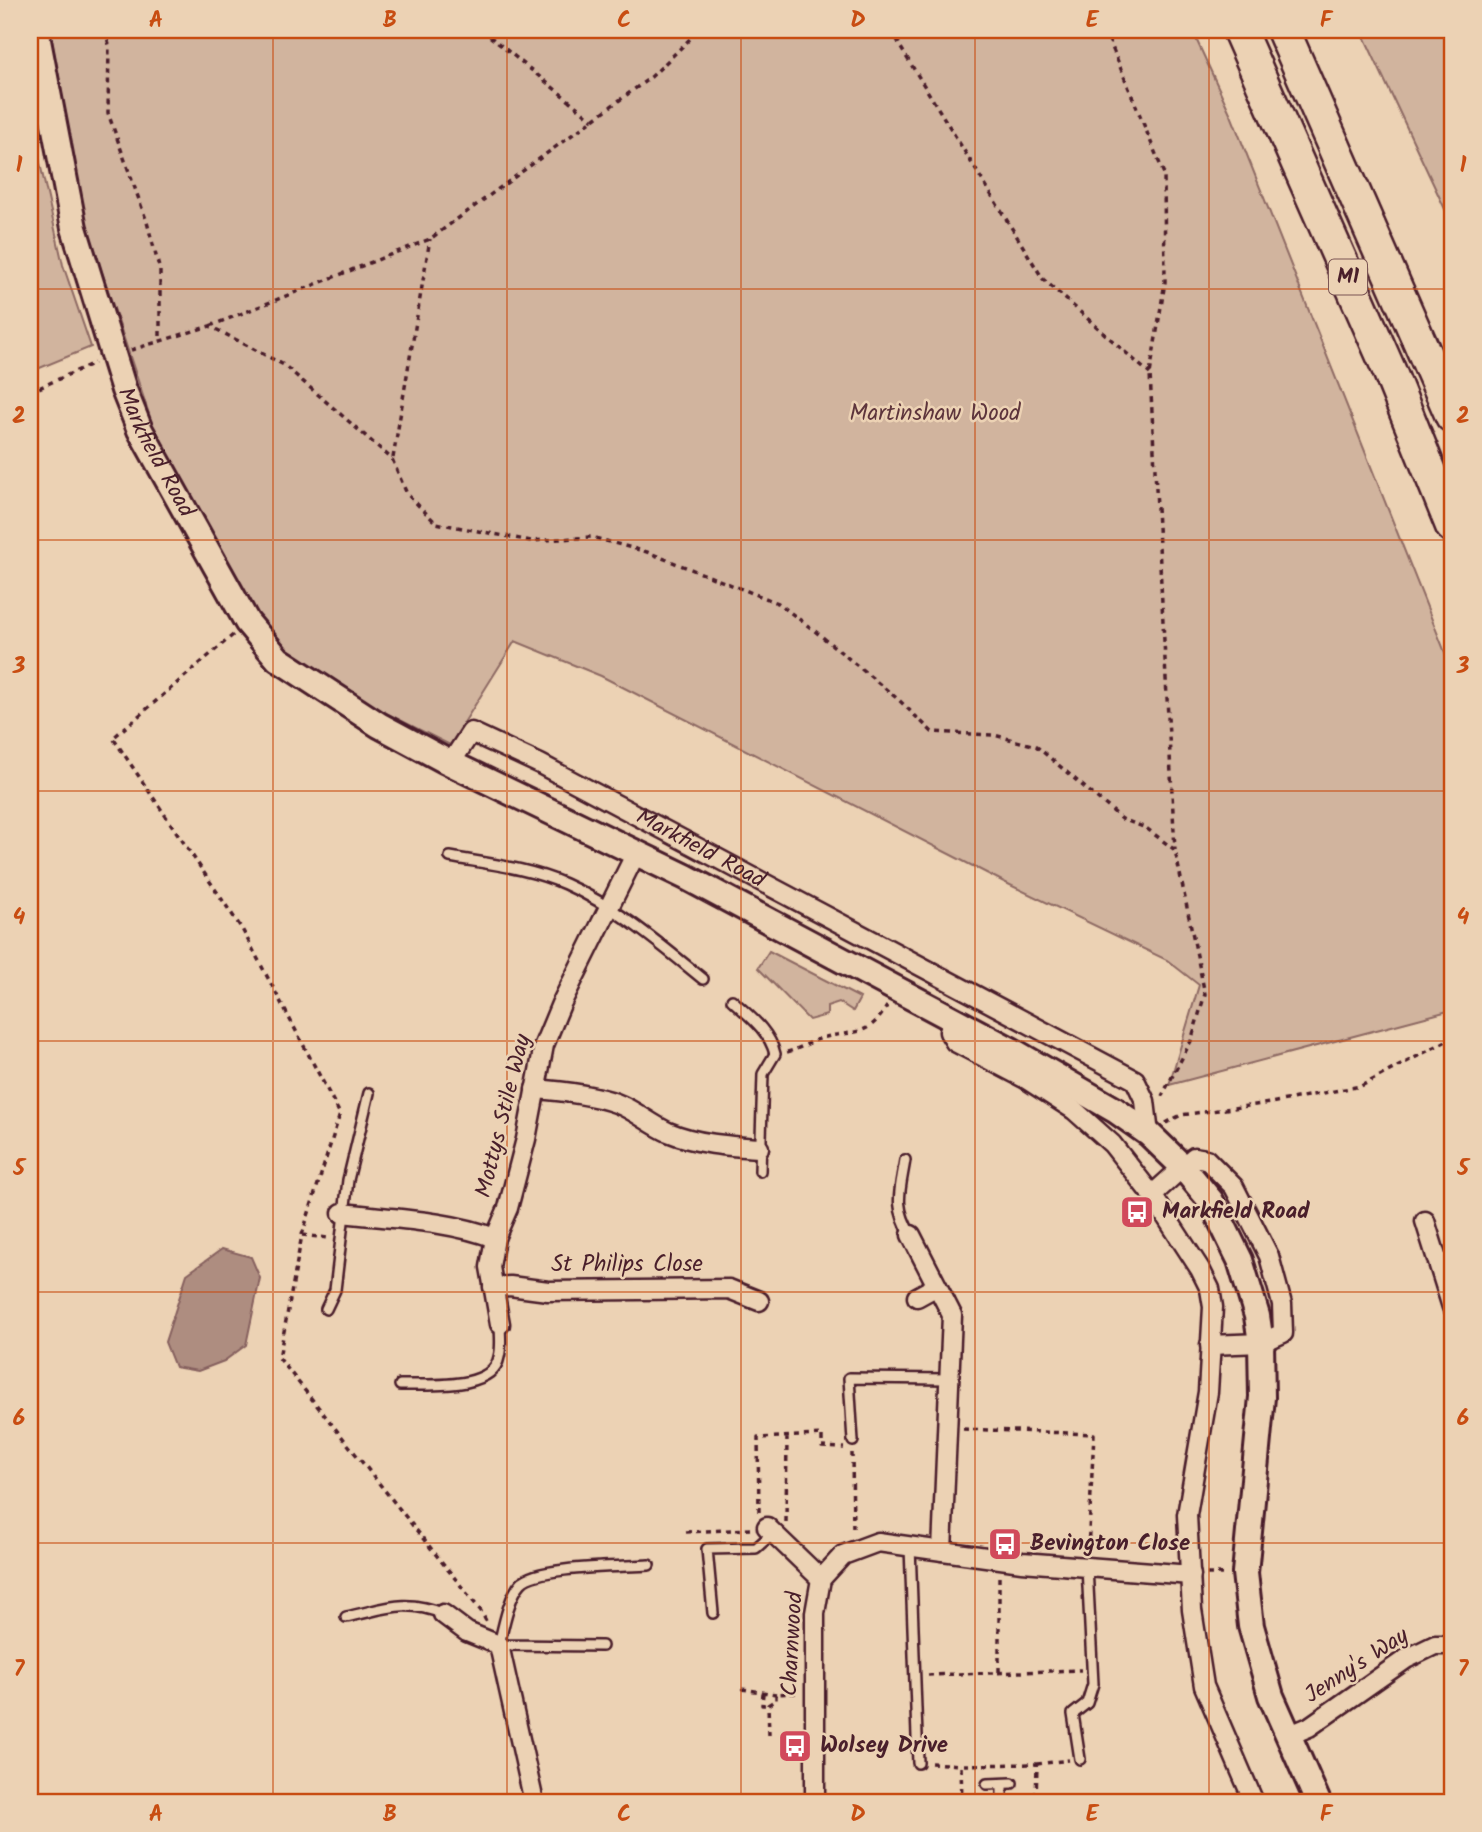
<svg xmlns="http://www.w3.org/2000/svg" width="1482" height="1832" viewBox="0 0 1482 1832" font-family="Kalam,sans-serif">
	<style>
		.green { fill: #d1b49e; stroke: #8e6a64; stroke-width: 2 }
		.water { fill: #ae8d80; stroke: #86615e; stroke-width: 2 }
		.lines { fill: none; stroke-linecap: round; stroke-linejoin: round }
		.lane-casing { stroke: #4a1f2b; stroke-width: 14 }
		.street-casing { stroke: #4a1f2b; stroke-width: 23 }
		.secondary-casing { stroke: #4a1f2b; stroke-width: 30 }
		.highway-casing { stroke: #4a1f2b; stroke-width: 37 }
		.path { stroke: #4a1f2b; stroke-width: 3.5; stroke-dasharray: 5 5; stroke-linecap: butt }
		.lane { stroke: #ecd2b4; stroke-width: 9 }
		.street { stroke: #ecd2b4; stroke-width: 18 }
		.secondary { stroke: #ecd2b4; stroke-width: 24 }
		.highway { stroke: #ecd2b4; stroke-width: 32 }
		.grid { fill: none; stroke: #c84d12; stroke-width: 2; stroke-opacity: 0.55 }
		.labels { text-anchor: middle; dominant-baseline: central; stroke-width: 5; stroke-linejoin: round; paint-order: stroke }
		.shield { fill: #ecd2b4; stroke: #7b5554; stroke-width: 2 }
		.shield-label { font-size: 21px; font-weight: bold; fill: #4a1f2b }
		.park-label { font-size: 23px; fill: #5e353c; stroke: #ecd2b4 }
		.street-label { font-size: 23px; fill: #4a1f2b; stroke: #ecd2b4 }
		.poi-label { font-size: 23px; font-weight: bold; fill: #4a1f2b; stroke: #ecd2b4; text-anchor: start }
		.neatline { fill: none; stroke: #c84d12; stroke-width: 2.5 }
		.grid-label { font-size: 23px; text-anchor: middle; font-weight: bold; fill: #c84d12 }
	</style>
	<rect width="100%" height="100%" fill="#ecd2b4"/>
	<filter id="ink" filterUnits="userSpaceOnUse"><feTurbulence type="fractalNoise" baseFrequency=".0143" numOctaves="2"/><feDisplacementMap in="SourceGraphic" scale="14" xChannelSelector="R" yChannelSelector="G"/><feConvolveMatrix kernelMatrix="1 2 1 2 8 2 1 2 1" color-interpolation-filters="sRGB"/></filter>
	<g filter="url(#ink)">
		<!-- green -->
		<path class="green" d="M50,30H1192L1231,115L1452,670V1010L1169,1085L1199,985L1167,960L1004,882L601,676L515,641L450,745L278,659L245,592L154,429L87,227Z
			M1361,30H1452V224Z
			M30,119L63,265L91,347L30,372Z
			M769,951L860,998L853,1011L839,1002L827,1006V1015L809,1020L758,968Z"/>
		<!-- water -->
		<path class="water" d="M222,1249L251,1257L260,1278L246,1345L224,1361L198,1371L175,1367L165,1342L187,1274Z"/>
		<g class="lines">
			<!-- lane casing -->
			<g class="lane-casing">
				<path id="lane" d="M450,857C489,864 529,868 565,884C617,907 660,944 703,979
					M732,1000C749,1016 769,1030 775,1054L763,1074L760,1171
					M905,1160C900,1192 893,1205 911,1235
					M326,1309L335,1290L348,1180L369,1093
					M400,1385C427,1384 493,1391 499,1357C502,1347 500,1334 500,1324
					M853,1441L849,1378L949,1379
					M910,1547L918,1763
					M713,1613L707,1549L756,1548L773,1533
					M346,1617C385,1609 405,1598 443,1614
					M602,1646L499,1645C503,1628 509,1596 521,1583C536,1566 623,1567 649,1565
					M1080,1759L1073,1714L1087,1703L1093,1684L1087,1567
					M987,1784L1012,1783
					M1002,1784V1802"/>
			</g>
			<!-- street casing -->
			<g class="street-casing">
				<g id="street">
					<path id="s1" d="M450,764L471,732L540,764L1135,1080L1145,1101L1149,1134"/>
					<path d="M953,1020L949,1032L955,1042L1026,1079L1074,1110L1112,1144L1152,1195L1200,1269L1210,1289L1213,1307L1208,1392L1187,1515L1192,1610L1204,1686L1254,1802"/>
					<path d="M535,1089C561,1091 591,1094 616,1103C635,1110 650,1124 668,1132C697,1144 728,1146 759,1148"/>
					<path d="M1152,1195L1194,1157L1206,1159L1234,1187L1269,1256L1282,1304L1283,1333L1261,1343L1210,1345"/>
					<path d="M342,1213C393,1219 447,1220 495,1238"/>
					<path d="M1425,1221L1452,1307"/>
					<path d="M911,1235L952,1315L942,1551"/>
					<path d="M493,1287L510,1286L548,1291L729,1289L759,1301"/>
					<path d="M917,1297L937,1286"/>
					<path d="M500,1324L490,1267L495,1238L508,1208L526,1139L544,1045L561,1004L636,853"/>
					<path d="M767,1527L821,1579"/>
					<path d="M443,1614L467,1632L499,1645L534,1802"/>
					<path d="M1290,1735L1309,1727L1406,1659L1435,1645H1452"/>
					<path d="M815,1802V1613L821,1579L843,1555L878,1542L1022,1562L1191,1575"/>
				</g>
			</g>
			<!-- secondary casing -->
			<g class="secondary-casing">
				<g id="secondary">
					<path id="s2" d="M36,30L74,228L124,390L140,430L247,622L278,659L379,725L446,761L686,877L1011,1050L1115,1110L1149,1134L1182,1166L1211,1201L1240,1260L1257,1316L1261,1343L1262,1397L1245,1573L1251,1626L1271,1696L1318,1802"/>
				</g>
			</g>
			<!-- highway casing -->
			<g class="highway-casing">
				<path id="highway" d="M1239,30L1389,370L1452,526
					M1283,30L1452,416"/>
			</g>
			<!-- path -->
			<path class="path" d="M105,30L109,45L108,113L147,222L160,271V340
				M482,30L593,120
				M893,30L901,48L1043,279L1150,374
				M1105,30L1164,174L1165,282L1150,374L1175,850
				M210,326L430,239L651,77L699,30
				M131,350L210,326L284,365L392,459L407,494L436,523L531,541L591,537L647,552L778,603L820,635L899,700L932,732L994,735L1036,746L1122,819L1146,828L1175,850L1205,994L1191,1041L1162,1096
				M30,392L94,363
				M393,458L430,239
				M233,635L113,738L242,929L340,1114L302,1235L279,1358L481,1611L486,1621
				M787,1052C799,1049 808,1043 819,1039C850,1029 868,1040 887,1006
				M1166,1123L1181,1115L1270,1103L1361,1086L1452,1038
				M302,1235L328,1238
				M963,1429L1094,1434L1088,1550
				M852,1453L853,1533
				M759,1512L758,1438L822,1435V1447L844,1448
				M786,1522L787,1437
				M686,1532L750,1529
				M1207,1574H1224
				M999,1577V1673
				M928,1675L1081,1670
				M742,1689L776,1694
				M763,1693L762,1705H768
				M769,1735L768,1705L776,1700V1694L799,1693
				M931,1763L961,1765
				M1037,1764L1069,1760
				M962,1802L961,1765L1037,1764L1036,1802"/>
			<!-- lane -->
			<use href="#lane" class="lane"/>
			<!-- street -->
			<use href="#street" class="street"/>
			<!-- secondary -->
			<use href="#secondary" class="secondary"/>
			<!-- highway -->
			<use href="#highway" class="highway"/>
		</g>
	</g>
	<!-- grid -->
	<path class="grid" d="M273,30V1802M507,30V1802M741,30V1802M975,30V1802M1209,30V1802M30,289H1452M30,540H1452M30,791H1452M30,1041H1452M30,1292H1452M30,1543H1452"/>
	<!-- icons -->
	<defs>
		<g id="bus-square" transform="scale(1.75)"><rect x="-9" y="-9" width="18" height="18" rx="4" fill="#d1495b" stroke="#ecd2b4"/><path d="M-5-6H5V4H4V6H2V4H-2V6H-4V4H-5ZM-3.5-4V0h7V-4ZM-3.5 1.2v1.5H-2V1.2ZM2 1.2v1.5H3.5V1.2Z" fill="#fff"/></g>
	</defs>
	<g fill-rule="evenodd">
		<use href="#bus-square" x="1137" y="1212"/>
		<use href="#bus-square" x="1005" y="1544"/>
		<use href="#bus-square" x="795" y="1746"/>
	</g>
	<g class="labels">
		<!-- shield labels -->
		<rect class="shield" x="1329" y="259.5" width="38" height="35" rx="5"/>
		<g class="shield-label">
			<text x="1348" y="277">M1</text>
		</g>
		<!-- park labels -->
		<g class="park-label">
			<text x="935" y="414">Martinshaw Wood</text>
		</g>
		<!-- street labels -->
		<g class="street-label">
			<text stroke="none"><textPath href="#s2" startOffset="441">Markfield Road</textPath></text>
			<text stroke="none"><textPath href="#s1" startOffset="296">Markfield Road</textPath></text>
			<text transform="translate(504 1116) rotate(-76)">Mottys Stile Way</text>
			<text x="627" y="1265">St Philips Close</text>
			<text transform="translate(793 1644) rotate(-87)">Charnwood</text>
			<text transform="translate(1357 1666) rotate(-33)">Jenny's Way</text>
		</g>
		<!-- poi labels -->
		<g class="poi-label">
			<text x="1162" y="1212">Markfield Road</text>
			<text x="1030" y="1544">Bevington Close</text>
			<text x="820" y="1746">Wolsey Drive</text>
		</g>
	</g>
	<!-- margin -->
	<rect width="1482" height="1832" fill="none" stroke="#ecd2b4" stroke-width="77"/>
	<rect x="38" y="38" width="1406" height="1756" class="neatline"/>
	<g class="grid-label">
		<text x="156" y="27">A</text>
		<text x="390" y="27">B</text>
		<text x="624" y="27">C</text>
		<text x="858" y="27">D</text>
		<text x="1092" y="27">E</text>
		<text x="1326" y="27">F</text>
		<text x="19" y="172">1</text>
		<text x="1463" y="172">1</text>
		<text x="19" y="423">2</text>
		<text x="1463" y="423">2</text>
		<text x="19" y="673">3</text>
		<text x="1463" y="673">3</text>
		<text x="19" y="924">4</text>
		<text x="1463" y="924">4</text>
		<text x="19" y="1175">5</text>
		<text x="1463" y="1175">5</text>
		<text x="19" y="1425">6</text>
		<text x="1463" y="1425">6</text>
		<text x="19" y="1676">7</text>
		<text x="1463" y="1676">7</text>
		<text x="156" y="1821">A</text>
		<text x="390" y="1821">B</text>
		<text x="624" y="1821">C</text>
		<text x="858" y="1821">D</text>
		<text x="1092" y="1821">E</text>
		<text x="1326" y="1821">F</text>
	</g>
</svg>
